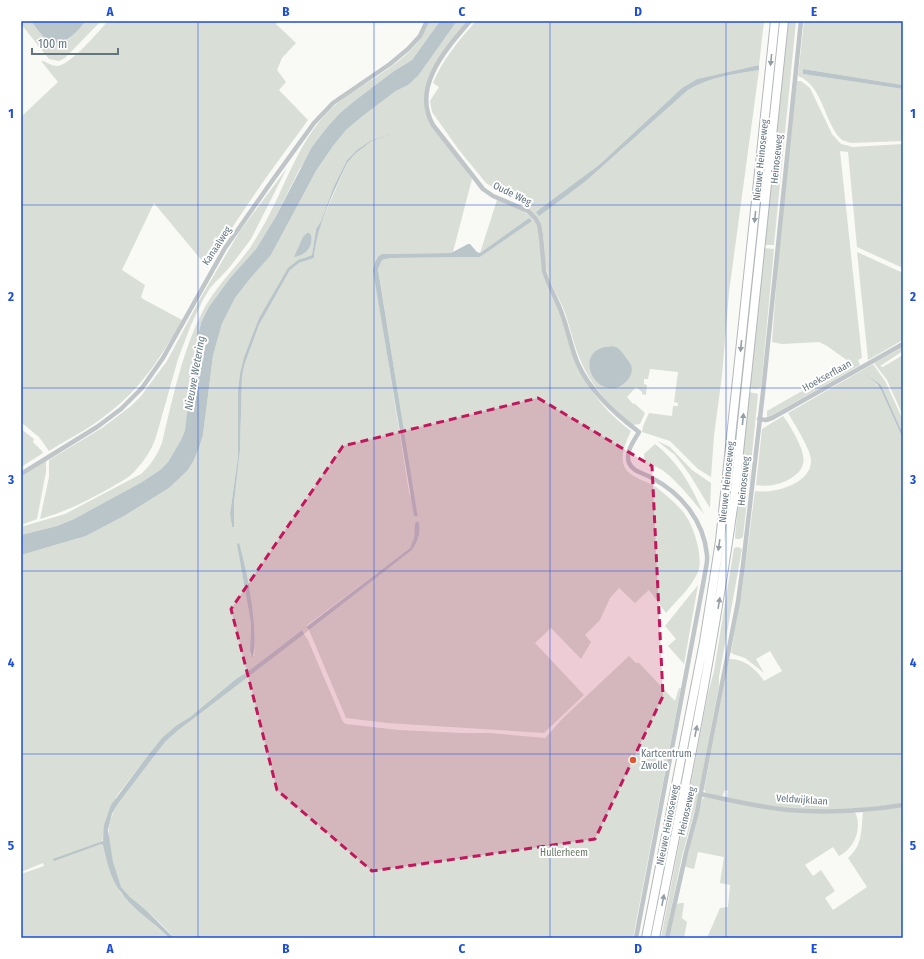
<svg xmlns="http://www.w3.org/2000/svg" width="924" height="959" viewBox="0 0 924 959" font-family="'Fira Sans Condensed',sans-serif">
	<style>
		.green { fill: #d9ded6; fill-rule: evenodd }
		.water { fill: #bac5c9 }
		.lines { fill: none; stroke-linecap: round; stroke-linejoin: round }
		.highway-casing { stroke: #b4b8bb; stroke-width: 10 }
		.street { stroke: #c0c5c8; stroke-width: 4.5 }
		.highway { stroke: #fff; stroke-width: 8 }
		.oneway { fill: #939ea6 }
		.marked { fill: #c2185b; fill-opacity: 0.2; stroke: #c2185b; stroke-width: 3; stroke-dasharray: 8 5; stroke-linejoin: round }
		.grid { fill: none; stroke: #1d4ed8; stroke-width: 1; stroke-opacity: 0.55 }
		.poi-dot { fill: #de5731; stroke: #fff; stroke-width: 1.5 }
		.labels { text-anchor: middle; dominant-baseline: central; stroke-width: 4; stroke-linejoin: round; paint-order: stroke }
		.street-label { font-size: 10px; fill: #657580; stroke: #fff }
		.poi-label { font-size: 10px; fill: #657580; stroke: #fff; text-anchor: start }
		.park-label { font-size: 10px; fill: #677963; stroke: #fff }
		.water-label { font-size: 11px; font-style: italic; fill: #657a82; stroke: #fff }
		.neatline { fill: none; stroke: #1d4ed8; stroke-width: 1.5 }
		.grid-label { font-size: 13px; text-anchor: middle; font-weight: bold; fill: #1d4ed8 }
	</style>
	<rect width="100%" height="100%" fill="#f9f9f6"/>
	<!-- green -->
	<path class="green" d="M21,21H31L46,38L68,40L86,21H101L65,58L59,61L49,59L21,24Z
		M108,21H278L276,24L296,43L282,58L277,70L286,82L279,90L308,120C273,168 237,216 208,268L154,203L122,270L145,285L141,297L143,299L182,320C162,356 140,390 106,415C89,429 68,439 49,451L39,437L21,422V117L58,82L41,61H43C48,63 52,66 57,66C71,65 98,32 108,21Z
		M429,21H440L412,60L394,71L353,102L340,113L329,125L299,170L275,218L256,249L231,277L201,323L193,361L188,413L185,430L181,440L168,462L160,470L142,482L74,519L57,526L21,535V527L65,514L141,474C151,465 157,455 162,443C173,397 183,347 206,305C217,287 230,273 243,257C252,246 259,233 266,221C287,182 301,135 335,105C361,84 397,68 417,43C422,37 426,28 429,21Z
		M457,21H469L434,66L425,101V111L430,122L472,179L453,252L451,253L382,254L376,259L373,266L409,492L417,515L378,268L382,260L391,258L480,257L531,221L529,218L480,253L497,200C506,204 526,210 532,218C543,230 539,256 542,271C545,285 553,298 559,310C563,319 565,328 568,336C574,352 583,374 591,389C601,405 616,420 631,431C626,442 619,456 625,468C631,478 647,481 656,487C666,495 675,502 683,512C693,523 704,557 698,572C691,588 677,600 666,613L649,590L635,603L619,588L610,598L600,620L585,635L591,642L581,659L551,628L535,643L584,695L544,733L387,723L346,718L309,630L304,634L308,640L343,722L346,724L399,730L462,733H490L545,738L562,719L629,656L636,663H639L675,701L679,688H681L633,938H174C166,928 156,919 146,910C137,903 128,897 121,887C115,877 113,864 111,852C107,834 108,822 117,805L165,742L177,730L303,634L302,630L247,672L236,679L190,717L177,725L143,762L116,797L101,844L103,845L120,892L131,903L169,938H21V874L44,866L43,863L21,872V555L86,536L124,516L169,488L187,471L193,462L199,448L203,435L213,356L217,341L222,324L235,298L249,280L271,255L316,171L333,146L346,130L364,115L396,91L408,85L418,76ZM406,129L372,141L356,153L347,163L320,225L316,240L314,258L299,263L290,270L259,325L245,363L242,376L240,450L234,503V527H232L230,514L238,457V390L240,373L244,357L259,318L283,277L303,258L312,255L316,229L321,221L334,186L347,160L351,156L372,140ZM419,522C421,532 418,542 412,550L308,630L306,626L410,548C416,538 413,529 419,522ZM239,544C244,558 246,572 248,587C252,610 257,632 254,656L250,655L251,624L239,554Z
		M476,21H764L759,65L697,79L682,88L599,165L537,212L539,215L586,181L688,90C709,77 735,74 759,70L729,292L722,375L714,436L711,477L698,469L670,441L642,432L643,426L649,413L672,416L673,406H678V403L674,402L678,372L650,369L648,379H644V384L647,385L646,395L642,394V392L636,387L627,397L633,404L634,403L645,413L640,424L632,425C611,406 591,387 580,359C573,343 570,326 564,310C559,297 550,285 547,271C543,257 546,241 541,226C538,218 529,213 526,204L497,190L486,183L459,150L432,112L430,101L439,87L433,83C442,60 460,39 476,21Z
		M787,21H796L774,245H764Z
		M804,21H903V85L803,69V74L903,89V141L851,143L842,140L838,136C824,118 821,84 798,76Z
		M797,81H801L810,88L832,134L841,144L853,147L903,144V268L857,247L848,152L840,151L862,358L858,360L860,365L767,418V411L851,363L827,346L819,342L782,344L772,342L778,262Z
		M287,168L251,239L229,268L210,288L203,300L191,325L178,359L156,437C151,452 142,464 131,475C125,480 116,484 110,488C87,501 65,512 40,519L49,477V460L102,428L131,406L141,396L167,361L201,297L240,231Z
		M763,248L774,249L761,387L757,389L750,388Z
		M857,252L903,273V340L868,360Z
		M903,347V351L880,366L883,367L903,355V416L887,380L874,363Z
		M873,364L885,381L903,420V434L881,385L868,374L881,390L903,439V803C865,809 826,812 787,808C767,806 747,802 727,798L728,791L725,790L722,797L706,793L704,789L729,659C744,658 757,670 764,681L782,671L770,651L756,659L764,673L745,658L733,654L731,652L742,590L755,491C773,494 812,484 811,460C811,450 794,423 788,413Z
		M749,392L758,394L749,484L740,482Z
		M783,416C788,422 792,430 796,437C806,457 809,469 786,481C777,485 766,487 756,485L762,429Z
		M21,429L34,439L33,442L42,451L43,453L21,467Z
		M657,441L670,447L692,470L711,483L710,508L690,475L675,455Z
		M655,444C680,464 691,486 704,514C693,501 672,474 657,467C652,465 650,466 645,462L644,454Z
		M46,461V472L37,519L21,525V477Z
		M739,489L748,490L743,537L740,539H736L735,538Z
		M738,547L742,549L719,677V686L697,802L682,856L665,938H661L708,694L714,671L734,548Z
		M698,585L684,664L668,646L676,639L665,626Z
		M704,797L751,806L855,812C863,828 854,849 839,856L833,847L805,865L813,876L821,870L835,891L825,898L833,910L867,887L848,858C863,845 861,830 863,812L903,807V927L902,928L903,938H707L720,908L728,907L730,885L720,883L724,857L698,852L694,869L686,867L685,866L702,800Z
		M681,903H684L682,918L687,922L684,938H669L677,904Z"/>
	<!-- water -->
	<path class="water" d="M31,21H86C76,32 62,52 45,38C40,33 35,26 31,21Z
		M440,21H457L418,76L408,85L396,91L364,115L346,130L333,146L316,171L271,255L249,280L235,298L222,324L217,341L213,356L203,435L199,448L193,462L187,471L169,488L124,516L86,536L21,555V535L57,526L74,519L142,482L160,470L168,462L181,440L185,430L195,350L201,323L209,307L231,277L256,249L275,218L312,147L329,125L340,113L353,102L394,71L412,60Z
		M759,65V70C735,74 709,77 688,90L586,181L539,216L536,212L599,165L682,88L697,79Z
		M803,69L903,85V89L803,74Z
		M406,129L372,141L356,153L347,163C333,194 317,224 314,258L299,263L290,270L259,325L245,363L242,376L240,450L234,503V527H232L230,514L238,457V390L240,373L244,357L259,318L288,268L298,260L312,255L316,229L321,221L334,186L347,160L357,150L372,140Z
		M529,218L532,221L480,257L391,258L382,260L378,269L417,512L418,516H414L373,270C374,263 376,257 382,254L451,253L468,244H470L477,252L480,253Z
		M307,233H309L311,235C313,247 306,255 294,257L303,237Z
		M605,347C608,347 612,346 615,347C619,348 621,351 624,355C626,358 629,361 631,365C635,376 623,388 612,388C590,389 578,352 605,347Z
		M867,374L881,385L903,434V439L881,390L877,384Z
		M416,522H419C421,532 418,542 412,550L309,630L306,627L410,548L414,538L415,524Z
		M239,543C246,564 261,641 252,658L250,651L251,624L237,544Z
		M302,630L304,634L177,731L165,742L117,805L112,814L108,830L113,862L121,887L130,897L147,911L174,938H169C154,922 133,910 120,891C110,878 107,861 103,845L101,844L54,861L53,859L103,841L104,825L111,805L143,762L162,738L177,725L190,717L236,679L247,672Z"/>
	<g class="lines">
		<!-- highway casing -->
		<g class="highway-casing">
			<path id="highway" d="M646,938L704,642L720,541L775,21
				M655,938C684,792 714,647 734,500L784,21"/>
		</g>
		<!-- street -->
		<path class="street" d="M470,21C447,48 411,87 433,125L483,189L493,196L528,211L535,218L539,225L541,236L544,271C548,286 557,299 562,314C568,330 571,348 578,364C590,391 615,414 639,432C634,441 625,452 629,463C633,472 644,473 652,478C681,493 704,521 707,555C708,562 705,571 704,579L636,938
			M759,419L766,420L772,418L903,344
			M21,474L97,427L121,409L142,388L163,358L225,248L272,181L314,123L333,103L390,64L408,49L420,36L427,21
			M701,794C730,800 758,807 788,810C826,813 865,811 903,805
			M667,938L686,853L697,812L738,602L743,565L763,392L801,21"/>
		<!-- highway -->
		<use href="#highway" class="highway"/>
	</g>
	<!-- one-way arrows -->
	<defs><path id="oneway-solid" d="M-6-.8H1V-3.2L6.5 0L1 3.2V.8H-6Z"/></defs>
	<g class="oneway">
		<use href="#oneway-solid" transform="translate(771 60) rotate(96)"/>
		<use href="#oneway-solid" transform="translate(755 217) rotate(96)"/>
		<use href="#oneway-solid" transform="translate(741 346) rotate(96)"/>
		<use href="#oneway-solid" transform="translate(743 419) rotate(-84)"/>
		<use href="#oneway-solid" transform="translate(719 545) rotate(98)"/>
		<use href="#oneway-solid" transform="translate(719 603) rotate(-81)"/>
		<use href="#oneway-solid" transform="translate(696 731) rotate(-79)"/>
		<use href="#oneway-solid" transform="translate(663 900) rotate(-79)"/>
	</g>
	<!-- marked area -->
	<path class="marked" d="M538,398L652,466L663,696L595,839L372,871L277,790L231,609L343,446Z"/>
	<!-- grid -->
	<path class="grid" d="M198,21V938M374,21V938M550,21V938M726,21V938M21,205H903M21,388H903M21,571H903M21,754H903"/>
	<!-- markers -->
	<circle class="poi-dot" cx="633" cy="760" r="4"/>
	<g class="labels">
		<!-- street labels -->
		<g class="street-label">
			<text transform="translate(777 159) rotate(-84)">Heinoseweg</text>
			<text transform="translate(761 160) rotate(-84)">Nieuwe Heinoseweg</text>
			<text transform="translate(512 194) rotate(26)">Oude Weg</text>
			<text transform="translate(217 246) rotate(-57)">Kanaalweg</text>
			<text transform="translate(827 376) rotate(-29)">Hoekserflaan</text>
			<text transform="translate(744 481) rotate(-84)">Heinoseweg</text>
			<text transform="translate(727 482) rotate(-84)">Nieuwe Heinoseweg</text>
			<text transform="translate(802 800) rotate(4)">Veldwijklaan</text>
			<text transform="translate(687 811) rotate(-77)">Heinoseweg</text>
			<text transform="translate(668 825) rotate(-79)">Nieuwe Heinoseweg</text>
		</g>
		<!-- poi labels -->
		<g class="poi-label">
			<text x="641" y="754">Kartcentrum<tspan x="641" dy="12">Zwolle</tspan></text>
		</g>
		<!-- park labels -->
		<g class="park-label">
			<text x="564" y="853">Hullerheem</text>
		</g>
		<!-- water labels -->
		<g class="water-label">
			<text transform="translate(195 373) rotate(-80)">Nieuwe Wetering</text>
		</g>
	</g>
	<!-- border -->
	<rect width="924" height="959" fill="none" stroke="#ffffff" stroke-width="44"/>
	<!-- scale -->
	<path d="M32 48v6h86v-6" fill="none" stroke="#657580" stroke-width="2"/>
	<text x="38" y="48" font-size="12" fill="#657580" stroke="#ffffff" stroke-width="3" paint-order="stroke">100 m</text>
	<rect x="22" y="22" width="880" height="915" class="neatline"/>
	<g class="grid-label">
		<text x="110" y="16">A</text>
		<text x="286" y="16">B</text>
		<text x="462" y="16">C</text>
		<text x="638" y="16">D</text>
		<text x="814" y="16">E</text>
		<text x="11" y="118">1</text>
		<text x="913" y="118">1</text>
		<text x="11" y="301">2</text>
		<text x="913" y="301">2</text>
		<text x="11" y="484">3</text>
		<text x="913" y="484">3</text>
		<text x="11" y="667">4</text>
		<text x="913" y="667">4</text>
		<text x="11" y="850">5</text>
		<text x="913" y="850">5</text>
		<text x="110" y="953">A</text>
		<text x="286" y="953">B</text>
		<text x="462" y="953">C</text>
		<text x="638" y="953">D</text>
		<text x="814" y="953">E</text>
	</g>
</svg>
